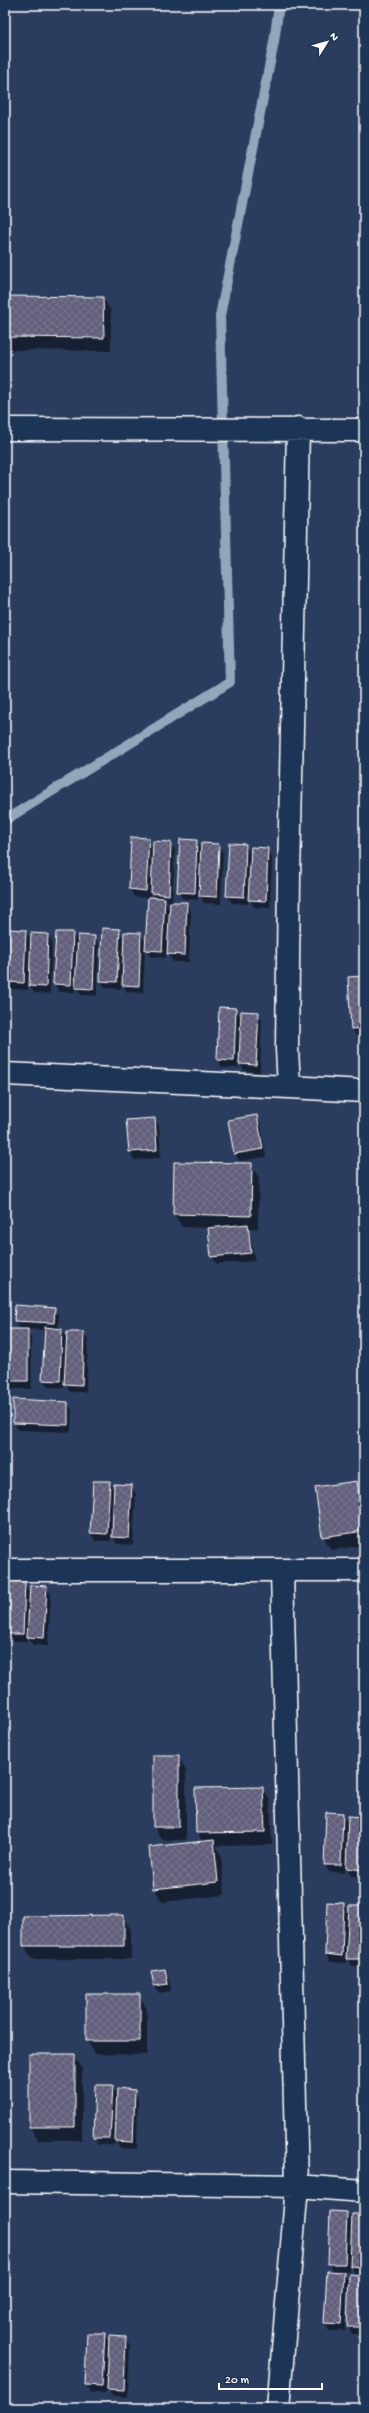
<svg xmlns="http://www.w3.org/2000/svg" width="369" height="2413" viewBox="0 0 369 2413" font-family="'Gochi Hand',sans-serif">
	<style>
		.shadow { fill: #0007; fill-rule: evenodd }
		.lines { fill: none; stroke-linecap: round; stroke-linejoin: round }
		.stream { stroke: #92a6bc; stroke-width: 10 }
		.building { fill: url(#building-cross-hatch); stroke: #fff }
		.minor-casing { stroke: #fff; stroke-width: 25 }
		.minor { stroke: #1d3557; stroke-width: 22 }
	</style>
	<defs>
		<pattern id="building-cross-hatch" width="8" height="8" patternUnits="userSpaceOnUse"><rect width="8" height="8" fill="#625e7b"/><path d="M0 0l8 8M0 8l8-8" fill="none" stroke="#7a768f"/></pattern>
	</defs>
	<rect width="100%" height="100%" fill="#2b3d5e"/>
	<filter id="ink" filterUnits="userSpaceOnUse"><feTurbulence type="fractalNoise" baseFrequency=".025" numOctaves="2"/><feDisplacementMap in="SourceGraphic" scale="8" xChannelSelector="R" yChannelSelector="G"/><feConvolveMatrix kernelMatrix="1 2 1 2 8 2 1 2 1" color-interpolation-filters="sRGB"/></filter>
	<g filter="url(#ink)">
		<!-- shadow -->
		<path class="shadow" d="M5,297L103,298L111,311V351L5,350Z
			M132,838L148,839L154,849L170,843L175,850L172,903H187L191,911L189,962H173L167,951L166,958L151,957L145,947L143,993L127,992L122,983L121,989L105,988L101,981L119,930L125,940L141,934L147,945L149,898L134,897L130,889ZM151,890L156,899H150ZM166,901L171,902L170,910Z
			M196,841L202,851L218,845L223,852L221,904L204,903L199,894L198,900L183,899L178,892Z
			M246,845L251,855L268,849L272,857L270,908L254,907L248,897V904L232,903L227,895Z
			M26,931L32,942L48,935L52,942L50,994L34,993L28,983V990L12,989L8,982Z
			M57,933H73L78,943L95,937L99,945L97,996L81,995L75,985V992H59L54,984Z
			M364,977V1042H360L352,1029Z
			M236,1009L242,1020L258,1013L262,1021L260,1072L244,1071L238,1060V1068H222L218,1060Z
			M257,1116L261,1124L266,1157L239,1161L235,1153Z
			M154,1119L159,1126L161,1158L134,1160L130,1152L127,1121Z
			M251,1164L259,1178L258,1229L249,1228L255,1261L217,1264L212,1257L209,1228L182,1227L174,1214Z
			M54,1309L59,1316L58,1329L62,1330L67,1339L84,1333L88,1341L86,1392H70L64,1382V1388L48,1387L44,1380L46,1330L26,1329L31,1338L32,1389H12L7,1381V1330H20L15,1321Z
			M67,1403L72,1410L71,1432L18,1430L14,1423Z
			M109,1482L115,1492L131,1486L136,1494L133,1545L117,1544L111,1533V1541H95L91,1533Z
			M357,1482L364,1494V1545L331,1550L323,1536Z
			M24,1583L30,1593L46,1587L51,1594L48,1646L33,1645L27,1635V1641H11L6,1633Z
			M178,1756L186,1770V1840H162L154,1827Z
			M263,1788L270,1801L272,1845L216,1846L221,1855L225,1895L162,1902L154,1888L203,1842L197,1833Z
			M342,1814L349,1825V1817L364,1818V1877L351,1876L345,1866V1873L329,1872L325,1865Z
			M328,1903L344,1904L350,1914L364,1907V1966H352L346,1956V1963L330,1962L326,1954Z
			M123,1916L131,1930V1959H32L24,1946Z
			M165,1970L169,1978L171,1991L159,1993L155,1986Z
			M139,1995L147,2009V2055L95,2054L87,2041Z
			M74,2055L82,2068V2140H38L30,2127Z
			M112,2086L118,2096L134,2091L138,2098L137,2149L120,2148L115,2139L114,2145H98L94,2137Z
			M347,2213L353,2223L364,2215V2334H352L348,2326L356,2275L349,2263V2272L342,2271L348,2280L345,2331H330L325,2323L328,2272H334L329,2263Z
			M104,2334L110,2344L126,2338L130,2346L128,2397L112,2396L106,2386V2393H90L86,2385Z"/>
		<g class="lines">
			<!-- stream -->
			<path class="stream" d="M5,820L230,682L220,316L274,42L279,5"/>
		</g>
		<!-- building -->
		<path class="building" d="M5,296L103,297L104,338L5,337Z
			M131,837L149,838L146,891L129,889Z
			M180,839L197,840L195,893L177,892Z
			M153,841L171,842L169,895L151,893Z
			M201,843L219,844L217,897L199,896Z
			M229,843L246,844L244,897L226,896Z
			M251,847L268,848L266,901L248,900Z
			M148,897L165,898L162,951L145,950Z
			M170,902H187L185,955L167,954Z
			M102,928L120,929L117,982L100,981Z
			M9,929L26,930L24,983L7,982Z
			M56,932H73L71,985L53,984Z
			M124,932L141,933L139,986L122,985Z
			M31,933L48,934L46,987L29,986Z
			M78,935L95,936L93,989L75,988Z
			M364,976V1028L351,1029L348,977Z
			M219,1007L236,1008L234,1061L217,1060Z
			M241,1011L259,1012L256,1065L239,1064Z
			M257,1115L263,1149L234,1154L228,1120Z
			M155,1118L157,1150L129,1152L126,1120Z
			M174,1162L252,1163L251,1216L173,1214Z
			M248,1224L251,1253L211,1257L208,1228Z
			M15,1305L55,1308L54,1323L14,1321Z
			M45,1327L62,1329L60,1381L42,1380Z
			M6,1329H28V1381H6Z
			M67,1332H84L82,1385L64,1384Z
			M13,1399L68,1402V1425L13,1423Z
			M93,1481H110L107,1534L90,1533Z
			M357,1481L364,1531L322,1537L315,1487Z
			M114,1484L132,1485L129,1538L112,1537Z
			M361,1498H364V1522H363Z
			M7,1581L25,1582L23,1634H5Z
			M30,1585L47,1586L44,1638L27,1637Z
			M153,1755H179V1827H153Z
			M263,1787L265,1832L196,1833L195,1788Z
			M326,1812L343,1813L341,1865H324Z
			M348,1816L364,1817L363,1870L346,1868Z
			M214,1840L218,1882L153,1889L149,1847Z
			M327,1902L344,1903L342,1956L325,1954Z
			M349,1906H364V1959H346Z
			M124,1915V1946H23V1916Z
			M165,1969L168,1984L154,1986L151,1971Z
			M86,1994H140V2041H86Z
			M29,2054H75V2127H29Z
			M95,2085H113L110,2138H93Z
			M117,2088L135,2090L133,2142L115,2141Z
			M330,2211L347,2212L345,2264H328Z
			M352,2214H364V2267L350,2266Z
			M327,2271L344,2272L341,2324L324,2323Z
			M349,2274L364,2275V2327H347Z
			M87,2333H105L102,2386L85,2385Z
			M109,2336L126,2337L124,2390L107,2389Z
			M9,2406L27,2407V2408H9Z"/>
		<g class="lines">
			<!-- minor casing -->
			<g class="minor-casing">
				<path id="minor" d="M298,428L289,878L287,1049L289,1087L364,1091
					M5,429L364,430
					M5,1074L289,1087
					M5,1570H364
					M5,2182L297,2186L364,2191
					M278,2408L297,2186L282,1570"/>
			</g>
			<!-- minor -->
			<use href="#minor" class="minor"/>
		</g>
	</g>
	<!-- margin -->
	<rect width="369" height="2413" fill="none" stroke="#1d3557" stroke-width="20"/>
	<rect x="10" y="10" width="349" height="2393" fill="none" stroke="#fff" stroke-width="1.5" filter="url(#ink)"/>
	<!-- north arrow -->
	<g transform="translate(327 42) rotate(53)" stroke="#1d3557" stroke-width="3" paint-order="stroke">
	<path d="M0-3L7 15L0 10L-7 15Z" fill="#ffffff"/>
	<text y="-6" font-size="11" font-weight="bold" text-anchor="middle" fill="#ffffff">N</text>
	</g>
	<!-- scale -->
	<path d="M219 2383v6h103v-6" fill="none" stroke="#ffffff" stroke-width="2"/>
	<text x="225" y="2383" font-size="12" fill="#ffffff" stroke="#1d3557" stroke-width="3" paint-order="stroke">20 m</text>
</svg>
